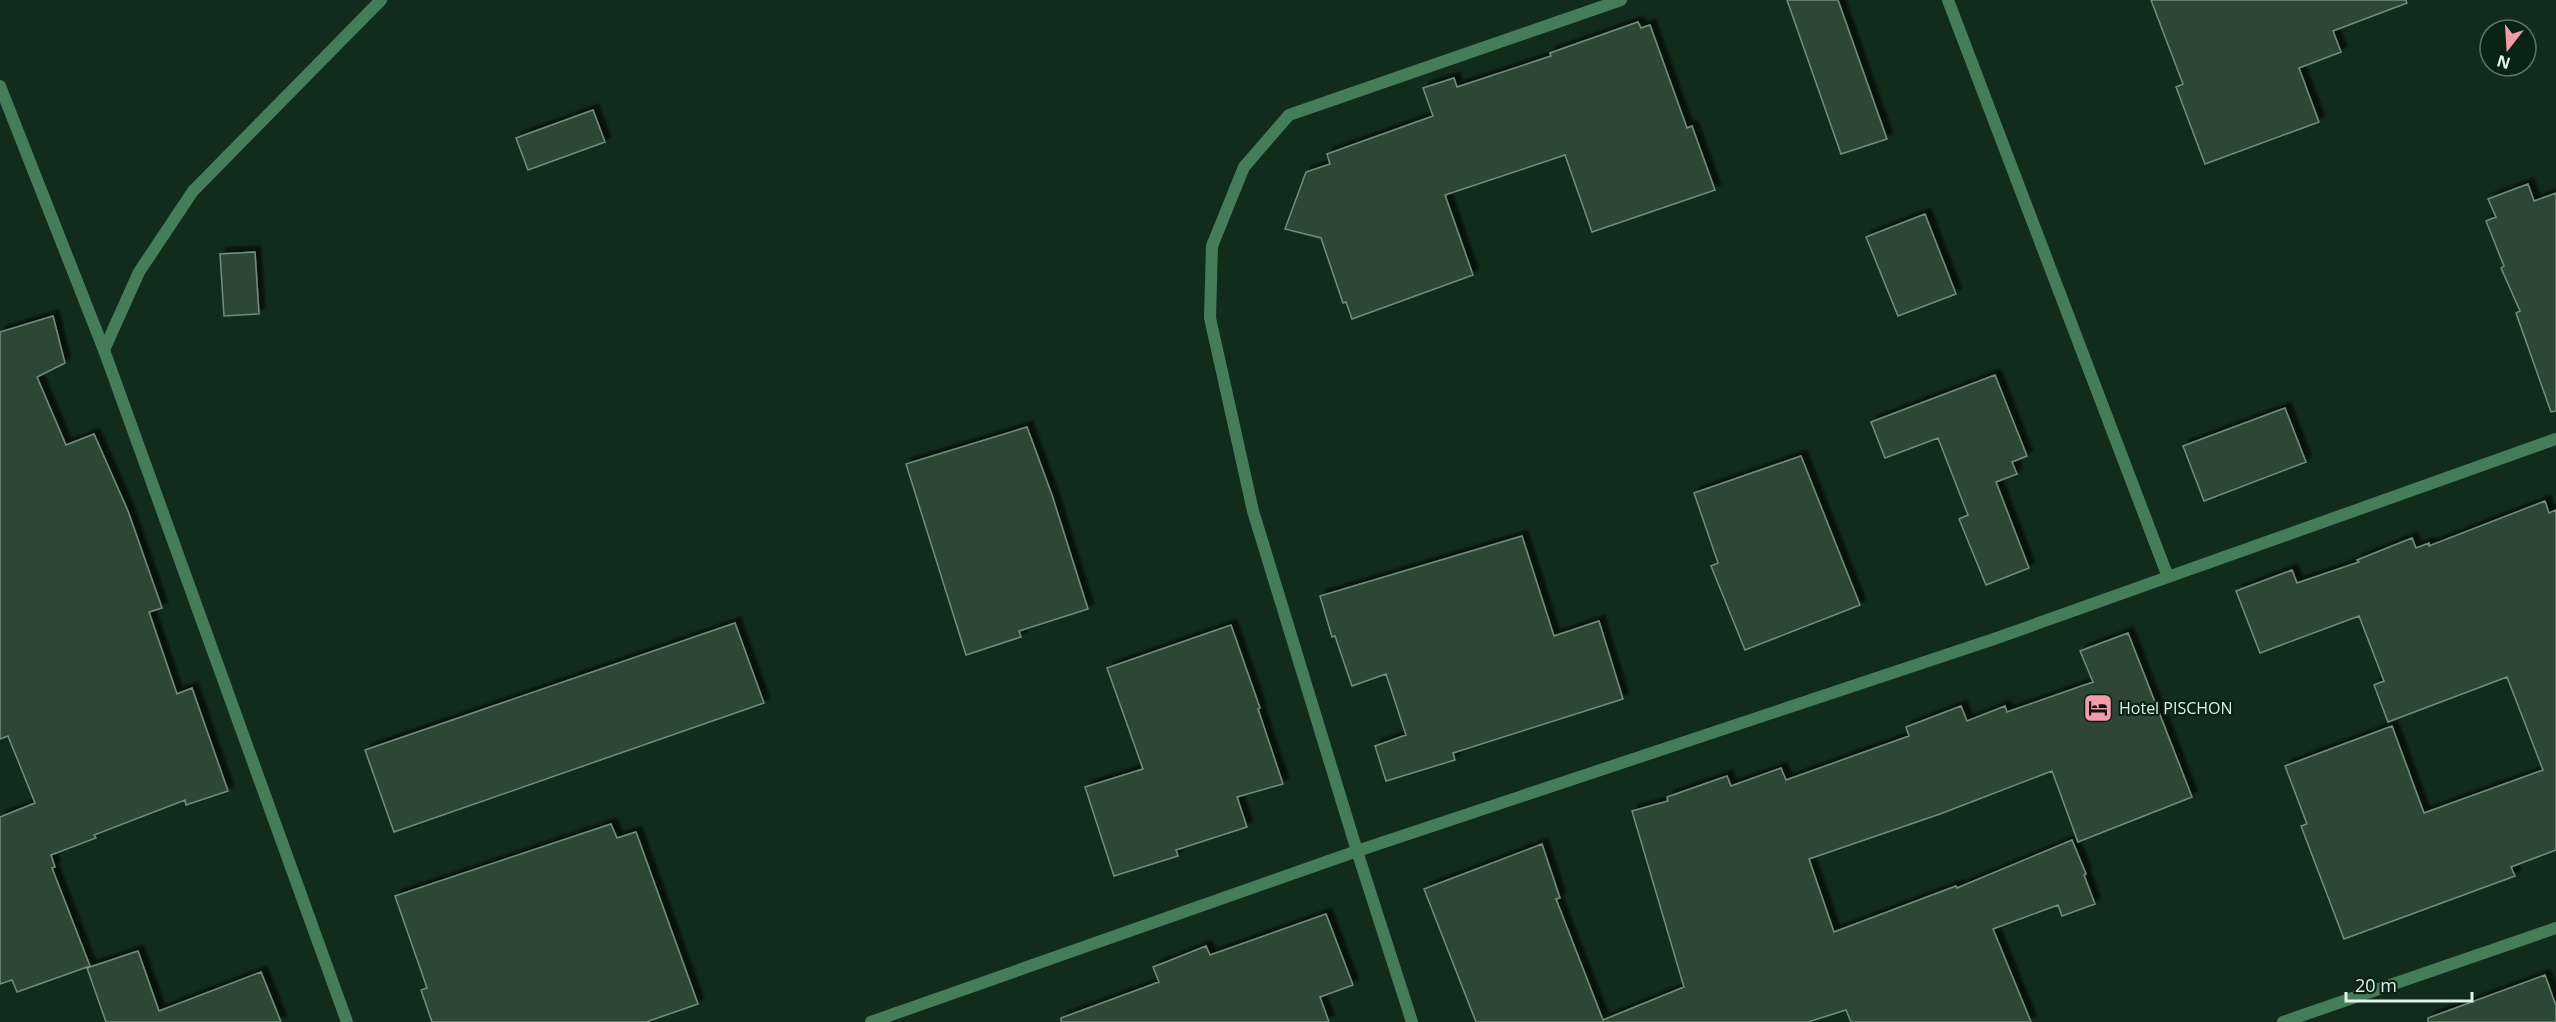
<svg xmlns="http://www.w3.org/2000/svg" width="2556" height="1022" viewBox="0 0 2556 1022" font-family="'Open Sans',sans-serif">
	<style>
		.building { fill: #2d4736; stroke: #718e7a; stroke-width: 1.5; filter: url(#shadow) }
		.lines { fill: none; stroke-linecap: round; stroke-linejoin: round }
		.street { stroke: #457d59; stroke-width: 12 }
		.labels { text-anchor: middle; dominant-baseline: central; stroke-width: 4.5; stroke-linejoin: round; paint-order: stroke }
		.poi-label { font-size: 16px; fill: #e2f1e6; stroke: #082213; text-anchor: start }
	</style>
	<defs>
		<filter id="shadow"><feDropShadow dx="5.5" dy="-5.5" stdDeviation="1.5" flood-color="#0009"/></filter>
	</defs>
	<rect width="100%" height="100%" fill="#122c1c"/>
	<!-- building -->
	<path class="building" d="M1787,0H1838L1887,139L1841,154Z
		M2151,0H2406L2407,3L2333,31L2341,52L2299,68L2319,122L2205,164L2176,87L2183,84Z
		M1638,22L1641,28L1650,25L1687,128L1692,126L1715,190L1592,232L1565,155L1445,195L1473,275L1352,319L1346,302L1343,303L1321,238L1285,229L1306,172L1330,164L1327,154L1433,116L1423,88L1454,78L1457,87L1551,56L1550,53Z
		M593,110L605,142L528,170L516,138Z
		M2528,184L2534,201L2556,193V411L2551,412L2516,313L2520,311L2501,268L2504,266L2486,221L2496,217L2488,199Z
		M1925,214L1956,294L1898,316L1866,237Z
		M255,252L259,314L224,316L220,254Z
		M53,316L65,363L37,377L66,445L94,434L128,511L162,608L149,612L177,694L192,688L228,791L186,805L185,800L94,835L96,838L51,855L55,867L52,868L90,966L17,992L12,980L0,984V817L35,803L8,736L0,739V332Z
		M1995,375L2027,456L2012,462L2017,474L1996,482L2029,568L1986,585L1959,519L1968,515L1938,438L1885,458L1871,422Z
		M2285,408L2306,462L2204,501L2183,446Z
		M1027,427L1052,495L1088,609L1019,631L1021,637L966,655L906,464Z
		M1801,456L1860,605L1745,650L1711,566L1718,563L1694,493Z
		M2545,501L2549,513L2556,510V850L2511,867L2515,876L2344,939L2301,826L2307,824L2285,766L2392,726L2424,813L2543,770L2507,677L2388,722L2374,685L2384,681L2359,616L2260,653L2236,591L2292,570L2297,583L2359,562L2357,560L2412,538L2416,548L2429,543V546Z
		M1522,536L1554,636L1599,621L1623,699L1453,753L1455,760L1386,781L1375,746L1406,735L1386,674L1352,686L1335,636L1332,637L1320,596Z
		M735,623L764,703L394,832L365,750Z
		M1231,625L1260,708L1258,709L1283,784L1237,797L1247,827L1176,850L1178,856L1114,876L1085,787L1143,769L1107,668Z
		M2128,633L2192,797L2078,842L2052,771L1940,814L1809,859L1834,932L1956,886L1957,888L2072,840L2086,874L2084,875L2095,904L2062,916L2058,905L1993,929L2031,1022H1851L1846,1010L1808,1022H1476L1424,889L1542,844L1560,898L1556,899L1603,1020L1684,987L1632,811L1668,801L1667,797L1727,776L1731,786L1781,768L1786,780L1909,736L1906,727L1961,706L1967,721L2005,706L2007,712L2093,682L2080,651Z
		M611,824L617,838L636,832L698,1004L646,1022H432L421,990L427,988L395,896Z
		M1326,914L1353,985L1320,997L1329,1022H1061V1018L1159,982L1153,967L1166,962L1206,946L1210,955Z
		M138,951L159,1011L261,972L281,1022H106L87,968Z
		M2545,975L2556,1006V1022H2428V1018Z"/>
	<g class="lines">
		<!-- street -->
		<path class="street" d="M1948,0L2168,577
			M0,86L104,350L347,1022
			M104,350L139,272L193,191L381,0
			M871,1022L1357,851L1994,639L2556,439
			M1412,1022L1357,851L1253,511L1210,318L1212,246L1244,167L1289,115L1621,0
			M2283,1022L2556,928"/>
	</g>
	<!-- icons -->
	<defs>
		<g id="hotel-square" transform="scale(1.5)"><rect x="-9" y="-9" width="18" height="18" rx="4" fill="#f39aab" stroke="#082213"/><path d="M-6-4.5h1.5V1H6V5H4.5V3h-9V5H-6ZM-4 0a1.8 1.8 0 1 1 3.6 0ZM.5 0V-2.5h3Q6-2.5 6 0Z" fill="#111"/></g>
	</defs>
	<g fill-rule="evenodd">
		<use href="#hotel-square" x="2098" y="708"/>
	</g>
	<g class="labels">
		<!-- poi labels -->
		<g class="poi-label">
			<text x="2119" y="708">Hotel PISCHON</text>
		</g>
	</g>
	<!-- north arrow -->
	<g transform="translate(2508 48) rotate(197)"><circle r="28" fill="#082213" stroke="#5f7567" stroke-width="1.5"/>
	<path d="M0-4.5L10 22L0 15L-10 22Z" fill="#f39aab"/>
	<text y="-9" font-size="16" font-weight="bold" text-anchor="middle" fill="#e2f1e6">N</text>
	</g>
	<!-- scale -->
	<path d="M2346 992v9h126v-9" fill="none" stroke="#e2f1e6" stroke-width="3"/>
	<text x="2355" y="992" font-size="18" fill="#e2f1e6" stroke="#082213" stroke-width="4.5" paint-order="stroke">20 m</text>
</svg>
